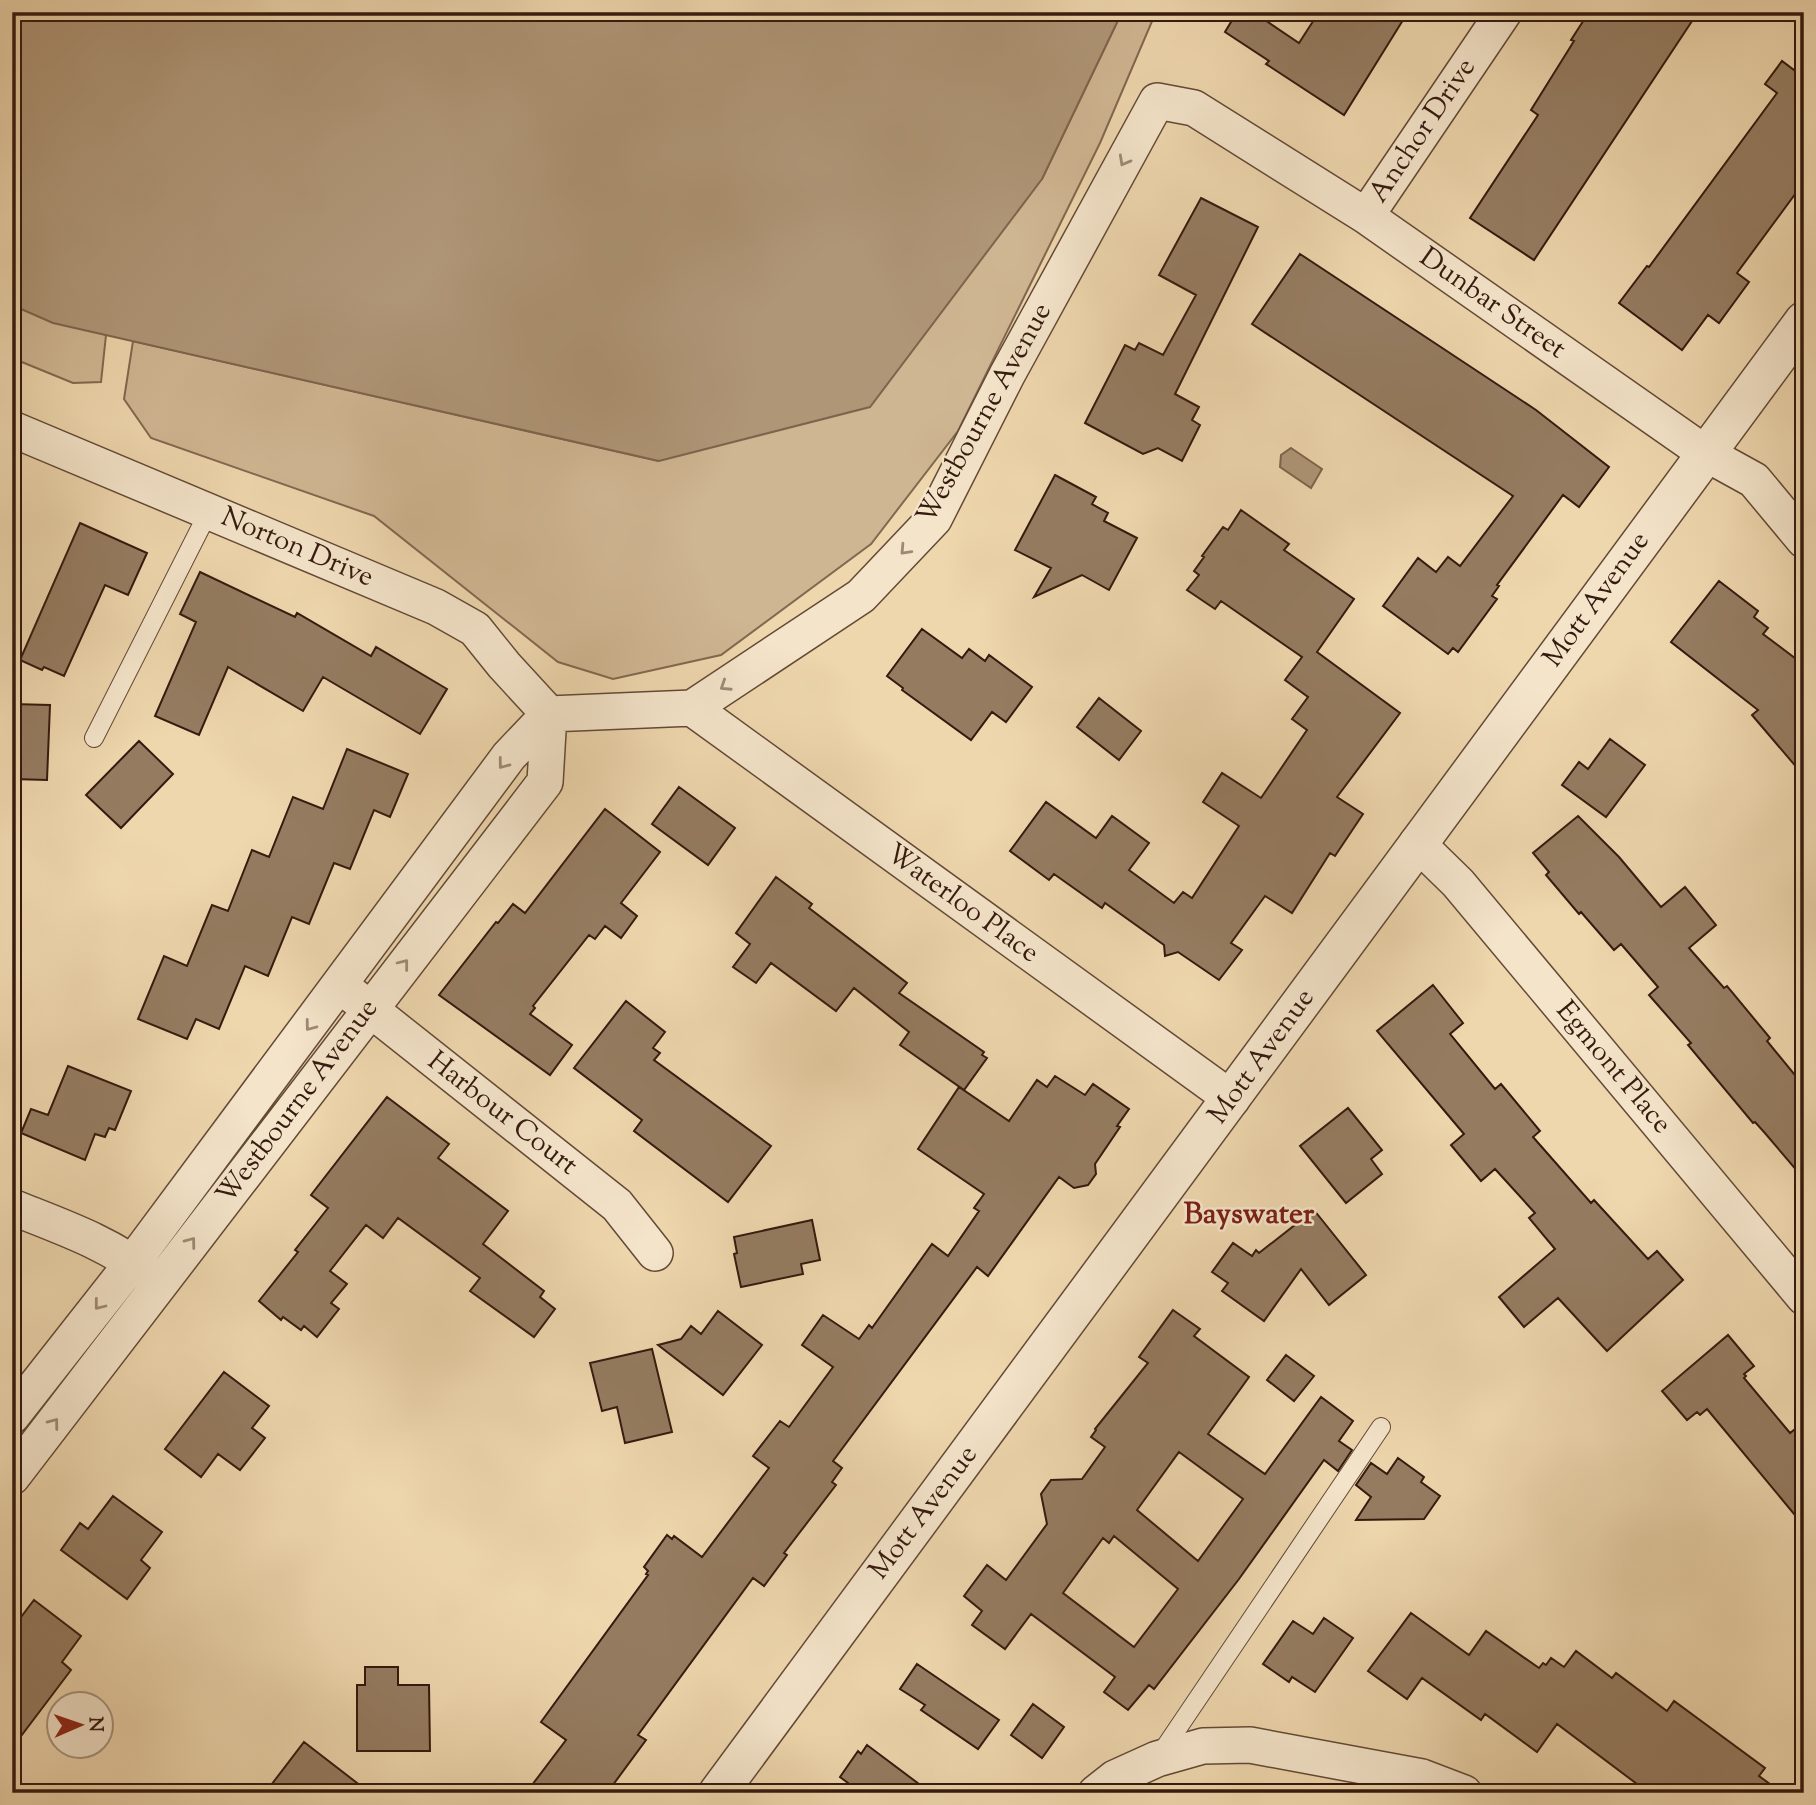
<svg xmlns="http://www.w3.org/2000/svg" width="1816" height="1805" viewBox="0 0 1816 1805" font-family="'Sorts Mill Goudy',serif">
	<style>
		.green { fill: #cfb692; stroke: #826850; stroke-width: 2 }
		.water { fill: #af9677; stroke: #7e644d; stroke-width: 2 }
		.building { fill: #957c61; stroke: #351a0f; stroke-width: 2; fill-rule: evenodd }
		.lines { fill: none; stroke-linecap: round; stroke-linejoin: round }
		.service-casing { stroke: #634936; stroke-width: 20 }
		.minor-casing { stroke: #634936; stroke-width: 38 }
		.tertiary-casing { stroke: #634936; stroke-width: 41 }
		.service { stroke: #f4e4ca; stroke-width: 18 }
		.minor { stroke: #f4e4ca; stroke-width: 35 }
		.tertiary { stroke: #f4e4ca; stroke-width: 38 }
		.oneway { stroke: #9e8976 }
		.labels { text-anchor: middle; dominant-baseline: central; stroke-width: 5; stroke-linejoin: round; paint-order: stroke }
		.street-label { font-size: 28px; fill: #351a0f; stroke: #f4e4ca }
		.neighbourhood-label { font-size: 30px; font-weight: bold; fill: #7a1f14; stroke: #f4e4ca }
	</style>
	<rect width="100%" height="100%" fill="#eed6ad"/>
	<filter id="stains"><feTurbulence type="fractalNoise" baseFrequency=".00286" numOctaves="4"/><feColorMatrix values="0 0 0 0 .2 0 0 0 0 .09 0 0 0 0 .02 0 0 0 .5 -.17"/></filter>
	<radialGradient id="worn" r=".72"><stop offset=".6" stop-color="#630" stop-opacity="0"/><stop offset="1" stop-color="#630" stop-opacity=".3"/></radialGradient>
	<!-- green -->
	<path class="green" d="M1122,12H1156L1100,143L958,431L871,544L721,655L613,679L558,662L374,516L151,438L124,399L133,341L658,461L1042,179Z
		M12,295L106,335L101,382L73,383L12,358Z"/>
	<!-- water -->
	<path class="water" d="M12,12H1122L1042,179L870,407L659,461L53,323L12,305Z
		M1291,448L1322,469L1311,488L1280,467L1281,455Z"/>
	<!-- building -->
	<path class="building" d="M1237,12H1253L1299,43L1319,12H1408L1344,115L1266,64L1269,61L1225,32Z
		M1589,12H1698L1534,260L1470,218L1538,115L1531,110L1574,41L1571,40Z
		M1804,56V182L1737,273L1749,282L1719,323L1708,315L1682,350L1619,303L1647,266L1649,267L1777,93L1765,84L1782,61L1794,70Z
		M1201,198L1258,227L1175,394L1199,407L1192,420L1200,425L1182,461L1158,448L1143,454L1085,423L1125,345L1135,350L1139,343L1163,355L1196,295L1159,275Z
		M1300,254L1536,410L1609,467L1579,507L1563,495L1497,585L1499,586L1492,596L1497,599L1458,652L1453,648L1448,654L1383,606L1418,558L1436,572L1448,557L1460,566L1513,496L1252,324Z
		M1055,475L1096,497L1092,504L1108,513L1104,521L1137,538L1109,590L1082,575L1034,597L1051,568L1015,550Z
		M1241,510L1289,544L1284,550L1354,599L1317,652L1400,713L1337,797L1363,814L1335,856L1330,853L1292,913L1265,896L1231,943L1242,950L1219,980L1178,952L1165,956L1164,945L1105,903L1102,908L1054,874L1049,880L1010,851L1046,802L1096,838L1112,816L1149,843L1129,870L1174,903L1183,892L1192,898L1239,826L1203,802L1222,773L1261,798L1307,730L1292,719L1308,697L1285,680L1302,657L1221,601L1215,609L1187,590L1199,575L1194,571L1204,557L1202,556L1223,527L1228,530Z
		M80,523L147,553L128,595L105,585L64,676L44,667L42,670L20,660Z
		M200,572L295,617L297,613L371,656L376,647L447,689L420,734L323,677L303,711L228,667L199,735L155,716L196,622L180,614Z
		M1719,581L1758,611L1754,617L1768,628L1763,634L1804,665V776L1752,715L1758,710L1671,642Z
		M922,629L962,658L969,649L985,661L989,655L1032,687L1006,722L992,712L971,740L902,690L903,688L887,676Z
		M1099,698L1141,731L1119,760L1077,727Z
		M12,704L50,705L47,780L12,779Z
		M1610,739L1645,765L1606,817L1562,785L1579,762L1588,769Z
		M139,741L173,774L121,828L86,795Z
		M347,749L408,774L390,817L374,810L350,869L334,863L309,924L292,917L268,976L245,966L219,1029L196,1019L187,1039L138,1019L164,956L187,966L212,905L228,911L252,850L269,857L293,797L323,809Z
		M679,787L735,828L708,865L652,824Z
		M605,809L660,852L621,903L637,916L621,938L605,926L595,939L589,935L533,1006L535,1008L530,1014L572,1045L550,1075L439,995L496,922L498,923L513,904L525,913Z
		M1578,816L1619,857L1661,907L1685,887L1716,925L1689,948L1724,988L1727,986L1770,1038L1767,1041L1804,1086V1179L1764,1132L1755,1122L1753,1123L1688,1045L1691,1043L1649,995L1658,987L1621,944L1614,950L1581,912L1579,914L1546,875L1549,872L1533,853Z
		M776,877L812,904L809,908L907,983L899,993L984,1052L982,1055L987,1058L964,1090L900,1045L909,1032L854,988L836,1011L771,963L756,983L733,967L750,944L736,933Z
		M1433,985L1463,1023L1450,1034L1495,1089L1501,1084L1540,1131L1533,1137L1591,1203L1594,1200L1648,1259L1657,1251L1683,1280L1607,1351L1558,1298L1524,1327L1499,1297L1555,1249L1529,1218L1535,1213L1495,1169L1481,1181L1451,1145L1464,1134L1377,1031Z
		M626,1001L665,1032L653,1048L660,1053L654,1060L771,1146L728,1202L634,1131L642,1120L574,1068Z
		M68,1066L131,1091L115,1130L109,1128L105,1137L95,1134L85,1160L21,1133L31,1109L48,1115Z
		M1055,1076L1085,1095L1093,1084L1129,1109L1117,1126L1120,1127L1095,1164L1096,1174L1088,1185L1074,1188L1059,1177L988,1276L977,1267L833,1461L842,1468L832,1482L836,1485L784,1553L787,1555L764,1586L753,1578L638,1735L646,1740L607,1793H526L566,1740L541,1722L648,1575L646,1574L648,1571L644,1567L667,1535L672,1539L674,1536L702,1557L769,1468L753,1456L780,1421L789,1427L833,1367L802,1345L823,1315L859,1339L869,1325L872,1328L932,1244L948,1256L979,1211L974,1208L984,1194L918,1149L959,1087L1009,1121L1037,1080L1047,1087Z
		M387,1097L449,1144L438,1158L508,1211L483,1244L544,1291L540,1297L555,1309L534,1337L470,1291L480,1278L398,1218L383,1238L366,1225L330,1271L347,1284L331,1303L339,1309L317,1337L304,1326L301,1330L283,1317L281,1320L259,1301L298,1252L295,1250L328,1208L311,1195Z
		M1348,1108L1382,1150L1371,1159L1382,1174L1346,1203L1300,1146Z
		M1314,1210L1366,1275L1329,1305L1301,1269L1264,1321L1222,1291L1228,1283L1212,1272L1233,1243L1252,1256L1256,1250L1259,1253Z
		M812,1220L820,1260L801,1264L803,1274L741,1287L734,1254L737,1253L734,1237Z
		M1173,1310L1200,1329L1194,1336L1249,1377L1208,1434L1265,1474L1321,1397L1353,1421L1339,1441L1352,1450L1338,1471L1324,1460L1239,1579L1154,1689L1149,1685L1128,1710L1104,1692L1115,1677L1031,1614L1005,1649L972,1625L982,1611L964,1596L987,1565L1006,1580L1047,1524L1041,1494L1051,1480L1082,1479L1105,1447L1091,1437L1096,1430L1095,1429L1148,1363L1139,1357ZM1179,1452L1243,1499L1198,1561L1137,1510ZM1114,1536L1178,1589L1134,1647L1063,1593L1103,1538L1109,1543Z
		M718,1311L762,1345L723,1395L658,1345L681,1339L691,1326L701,1334Z
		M1728,1335L1754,1366L1744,1374L1746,1376L1744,1378L1790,1433L1804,1422V1526L1707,1409L1700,1415L1697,1412L1687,1420L1662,1391Z
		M652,1349L672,1432L625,1443L617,1407L602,1411L590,1363Z
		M1286,1355L1314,1376L1294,1401L1267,1380Z
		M224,1372L269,1406L252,1428L265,1438L240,1470L218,1454L201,1477L165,1449Z
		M1398,1458L1424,1477L1421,1482L1440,1496L1424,1519L1356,1520L1371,1497L1356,1485L1371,1463L1387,1474Z
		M113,1496L162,1532L141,1560L150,1568L127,1599L61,1550L80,1523L88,1529Z
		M34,1600L81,1636L62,1662L71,1670L12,1748V1629Z
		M1411,1613L1469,1655L1486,1631L1539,1668L1543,1663L1546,1665L1551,1658L1564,1667L1576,1651L1612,1678L1616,1673L1667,1711L1674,1701L1765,1768L1759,1776L1782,1793H1649L1557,1724L1537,1752L1485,1714L1481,1720L1422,1678L1407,1699L1368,1671Z
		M1324,1618L1353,1638L1315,1692L1292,1677L1289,1682L1263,1664L1293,1621L1313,1634Z
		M917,1664L999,1720L978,1749L921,1710L925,1705L900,1689Z
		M365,1667H398V1685H429L430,1751H357V1685H365Z
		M1033,1704L1064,1727L1042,1758L1011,1735Z
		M304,1742L370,1793H265Z
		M867,1745L931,1793H849L848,1783L840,1777L858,1751L861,1754Z"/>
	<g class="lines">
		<!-- service casing -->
		<g class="service-casing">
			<path id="service" d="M94,738L209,511
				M1159,1756L1381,1427"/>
		</g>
		<!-- minor casing -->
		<g class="minor-casing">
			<path id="minor" d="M1366,216L1504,12
				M12,429L436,607L475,629L504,665L549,714
				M692,708L1232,1099
				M1417,843L1458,883L1804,1297
				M351,994L617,1205L655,1253
				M12,1207C59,1226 110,1243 149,1275
				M12,1416L133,1262L509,756L549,714L692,708L861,596L934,519L1007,375L1157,101L1194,108L1366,216L1705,453L1754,480L1804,540
				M12,1477L545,782L549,714
				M1096,1793L1115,1778L1157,1759L1203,1746L1250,1745L1422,1777L1464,1793"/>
		</g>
		<!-- tertiary casing -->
		<g class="tertiary-casing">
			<path id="tertiary" d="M718,1793L1804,321"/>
		</g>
		<!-- service -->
		<use href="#service" class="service"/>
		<!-- minor -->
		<use href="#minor" class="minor"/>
		<!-- tertiary -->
		<use href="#tertiary" class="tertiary"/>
	</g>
	<!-- one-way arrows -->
	<defs><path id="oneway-chevron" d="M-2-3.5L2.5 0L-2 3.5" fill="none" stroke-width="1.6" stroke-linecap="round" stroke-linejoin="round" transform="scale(1.75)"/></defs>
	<g class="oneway">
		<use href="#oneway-chevron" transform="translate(1124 161) rotate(119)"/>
		<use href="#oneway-chevron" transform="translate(905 550) rotate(133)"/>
		<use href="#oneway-chevron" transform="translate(725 686) rotate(147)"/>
		<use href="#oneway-chevron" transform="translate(503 764) rotate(127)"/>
		<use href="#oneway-chevron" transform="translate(404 964) rotate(-52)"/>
		<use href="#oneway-chevron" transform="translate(310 1026) rotate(127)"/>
		<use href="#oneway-chevron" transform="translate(191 1242) rotate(-53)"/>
		<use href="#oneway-chevron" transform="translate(99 1305) rotate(128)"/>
		<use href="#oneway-chevron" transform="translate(54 1423) rotate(-53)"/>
	</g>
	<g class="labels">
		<!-- street labels -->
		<g class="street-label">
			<text transform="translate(1423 131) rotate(-56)">Anchor Drive</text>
			<text transform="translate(1492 304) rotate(35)">Dunbar Street</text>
			<text transform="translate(985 414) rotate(-61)">Westbourne Avenue</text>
			<text transform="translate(297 548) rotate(23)">Norton Drive</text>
			<text transform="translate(1597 600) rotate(-54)">Mott Avenue</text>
			<text transform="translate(962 904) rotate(36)">Waterloo Place</text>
			<text transform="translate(1262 1057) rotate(-54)">Mott Avenue</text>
			<text transform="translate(1613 1068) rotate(50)">Egmont Place</text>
			<text transform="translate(298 1102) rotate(-53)">Westbourne Avenue</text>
			<text transform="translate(502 1114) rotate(38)">Harbour Court</text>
			<text transform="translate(924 1513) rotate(-53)">Mott Avenue</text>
		</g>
		<!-- neighbourhood labels -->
		<g class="neighbourhood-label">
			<text x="1249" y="1215">Bayswater</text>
		</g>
	</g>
	<!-- margin -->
	<rect width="1816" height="1805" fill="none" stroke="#eed6ad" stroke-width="42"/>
	<rect x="14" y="14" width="1788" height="1777" fill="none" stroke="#351a0f" stroke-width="3.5"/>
	<rect x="21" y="21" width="1774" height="1763" fill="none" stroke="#351a0f" stroke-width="2"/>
	<!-- north arrow -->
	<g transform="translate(80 1725) rotate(88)"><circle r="33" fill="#f4e4ca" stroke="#a8937f" stroke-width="2"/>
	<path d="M0-5L12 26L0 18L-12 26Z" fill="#8f2418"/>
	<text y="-10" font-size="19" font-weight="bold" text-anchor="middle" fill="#351a0f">N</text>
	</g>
	<rect width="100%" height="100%" filter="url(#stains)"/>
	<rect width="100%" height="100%" fill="url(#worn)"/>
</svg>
